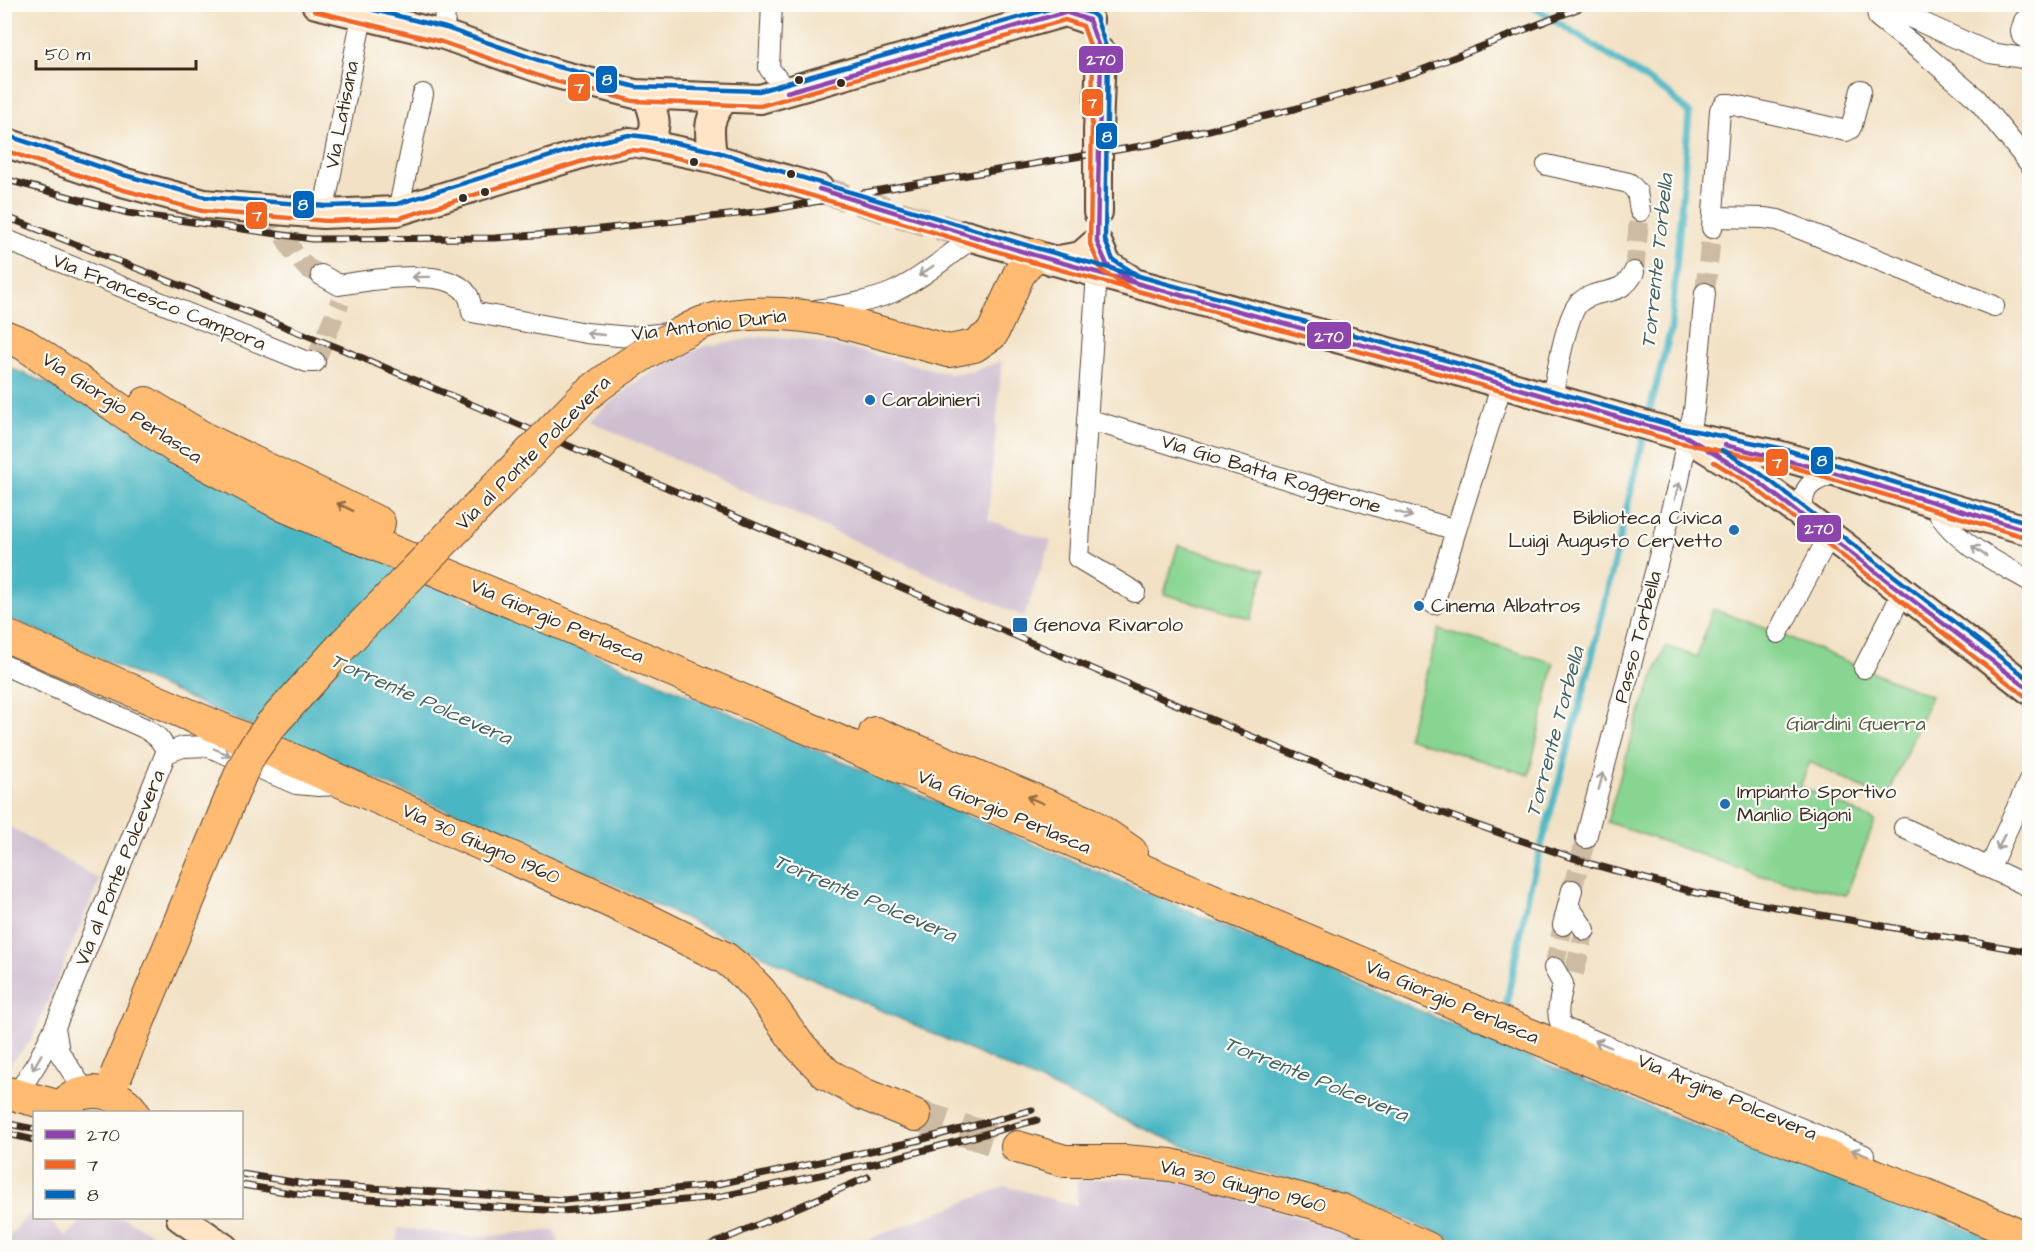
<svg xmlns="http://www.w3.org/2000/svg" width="2034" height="1252" viewBox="0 0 2034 1252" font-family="'Architects Daughter',sans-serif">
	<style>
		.industrial { fill: #cfbed0 }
		.green { fill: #88d592; stroke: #628058; stroke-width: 1.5 }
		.water { fill: #48b6c3; stroke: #427070; stroke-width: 1.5 }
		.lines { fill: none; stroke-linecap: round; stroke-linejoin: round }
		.stream { stroke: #48b6c3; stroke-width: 7 }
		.street-tunnel { stroke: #cdbca3; stroke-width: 20; stroke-dasharray: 20 10; stroke-linecap: butt }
		.secondary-tunnel { stroke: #cdbca3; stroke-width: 28; stroke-dasharray: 28 14; stroke-linecap: butt }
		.primary-tunnel { stroke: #cdbca3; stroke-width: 32; stroke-dasharray: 32 16; stroke-linecap: butt }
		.street-casing { stroke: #564537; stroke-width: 22 }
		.secondary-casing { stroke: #564537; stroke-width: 32 }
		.primary-casing { stroke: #564537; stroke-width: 34 }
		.street { stroke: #fff; stroke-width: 20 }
		.secondary { stroke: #ffe4c6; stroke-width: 28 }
		.primary { stroke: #ffbb71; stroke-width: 32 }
		.rail-casing { stroke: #3b2a1e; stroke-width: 7 }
		.rail { stroke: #fdfcf7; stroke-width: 4.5; stroke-dasharray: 14; stroke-linecap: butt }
		.primary-bridge-casing { stroke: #564537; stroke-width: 34; stroke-linecap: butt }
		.primary-bridge { stroke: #ffbb71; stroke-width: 32 }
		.bus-1-casing { stroke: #fdfcf7; stroke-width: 9 }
		.bus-2-casing { stroke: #fdfcf7; stroke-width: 9 }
		.bus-3-casing { stroke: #fdfcf7; stroke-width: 9 }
		.bus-1 { stroke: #8e44ad; stroke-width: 4.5 }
		.bus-2 { stroke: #f26522; stroke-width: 4.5 }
		.bus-3 { stroke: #0065bd; stroke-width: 4.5 }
		.oneway { stroke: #a79f9a }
		.oneway2 { stroke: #936b43 }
		.bus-dot { fill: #3b2a1e; stroke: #fdfcf7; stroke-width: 2 }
		.poi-dot { fill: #1f6fb2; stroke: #fdfcf7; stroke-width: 2 }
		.labels { text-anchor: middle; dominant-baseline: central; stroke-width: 4.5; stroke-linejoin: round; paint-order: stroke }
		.street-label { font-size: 20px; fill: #3b2a1e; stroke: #fdfcf7 }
		.poi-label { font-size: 20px; fill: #3b2a1e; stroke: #fdfcf7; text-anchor: start }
		.park-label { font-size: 20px; fill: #525d41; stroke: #fdfcf7 }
		.water-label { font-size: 21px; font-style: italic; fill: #406260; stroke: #fdfcf7 }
		.line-badge { stroke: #fdfcf7; stroke-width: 2 }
		.badge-label { font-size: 16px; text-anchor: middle; font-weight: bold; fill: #fff }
	</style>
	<rect width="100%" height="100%" fill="#fdfcf7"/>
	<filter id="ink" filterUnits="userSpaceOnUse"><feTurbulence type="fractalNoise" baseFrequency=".0167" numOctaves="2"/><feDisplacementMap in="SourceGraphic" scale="12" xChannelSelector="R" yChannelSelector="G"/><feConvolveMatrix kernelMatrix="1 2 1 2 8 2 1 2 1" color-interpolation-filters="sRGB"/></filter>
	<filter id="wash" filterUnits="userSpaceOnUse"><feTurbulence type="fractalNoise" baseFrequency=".008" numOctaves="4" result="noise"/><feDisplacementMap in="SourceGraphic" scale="24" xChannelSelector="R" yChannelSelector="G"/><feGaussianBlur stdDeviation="1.35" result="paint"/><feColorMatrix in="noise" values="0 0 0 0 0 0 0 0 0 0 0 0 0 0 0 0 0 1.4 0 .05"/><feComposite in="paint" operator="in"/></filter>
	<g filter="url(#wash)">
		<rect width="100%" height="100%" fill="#f2e1c4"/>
		<!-- industrial -->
		<path class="industrial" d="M761,337L803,339L868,353L950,374L975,371L1002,360L988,520L1051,541L1024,617L589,421L629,387L667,362L706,346Z
			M5,824L100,880L31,1041L11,1063L5,1065Z
			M1165,1177L1325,1225L1378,1247L846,1248L1006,1186L1077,1206V1180Z
			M34,1208V1218H46L66,1237L85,1218H124L176,1247H5V1242Z
			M398,1228L475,1237L555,1230L560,1247H396Z"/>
		<!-- green -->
		<path class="green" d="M1178,545L1265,570L1251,619L1164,594Z
			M1713,609L1778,633L1931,696L1886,800L1810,762L1800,786L1875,821L1846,895L1759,875L1607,822L1636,722L1666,646L1697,657Z
			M1439,629L1554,663L1529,775L1407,738Z"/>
		<!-- water -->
		<path class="water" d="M5,366L51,385L127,427L472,602L1506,1048L1703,1130L1938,1217L2009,1247H1469L1395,1215L1319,1187L1238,1168L1154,1133L843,993L553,856L233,718L5,616Z"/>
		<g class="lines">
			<!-- stream -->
			<path class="stream" d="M1529,4L1669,94L1689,113L1671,329L1647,420
				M1507,1015V1001L1529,890L1584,690L1645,431"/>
		</g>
	</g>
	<g filter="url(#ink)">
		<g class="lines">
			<!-- street-tunnel -->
			<path class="street-tunnel" d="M269,210L294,253L307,268L321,275
				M1634,272L1640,211
				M1705,293L1712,228
				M315,362L340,302
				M1572,890L1586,838
				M1554,968L1563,925
				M1574,973L1585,930"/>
			<!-- secondary-tunnel -->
			<path class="secondary-tunnel" d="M819,189L965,235"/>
			<!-- primary-tunnel -->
			<path class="primary-tunnel" d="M915,1115L1017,1147"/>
			<!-- street casing -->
			<g class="street-casing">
				<path id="street" d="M772,4L769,68L787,92
					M2030,19L2024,21L2021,31L2022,36L2030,41
					M444,35L445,4
					M2030,59L1990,53L1885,6L1877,11L1878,17L1921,51L1976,98L2030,164
					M1547,165L1629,183L1637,192L1640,211
					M398,211L423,94
					M323,214L362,16
					M1714,217L1764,218L1778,220L1994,306
					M1712,228L1720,110L1725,104H1730L1846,131L1850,129L1852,125L1861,90
					M4,239L307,362H315
					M1097,273L1078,558L1135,592
					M321,275L339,285
					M339,285C368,280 449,266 467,294C471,300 471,306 472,312L586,333L630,337L668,333
					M816,310C840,306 870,302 893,292C922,279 948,255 974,237
					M1552,399C1556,378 1566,314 1580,302C1598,287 1622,298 1634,272
					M1087,419L1456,530L1502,384
					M1933,503C1951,542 1994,560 2030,581
					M1804,518C1799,487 1810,481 1838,472
					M1434,604L1456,530
					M1778,633L1829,536
					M4,665L144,728C156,735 163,740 166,753
					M1864,668L1903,592
					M1904,828L2030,887
					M1586,838L1679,480L1687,437L1694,411L1705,293
					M1990,867L2030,779
					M1568,905L1585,930
					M1563,925L1572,890
					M1554,968L1563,984
					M1563,984C1561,998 1553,1016 1564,1028L1864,1155
					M55,1027L59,1052L86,1093
					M16,1096L38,1061L55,1027L166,753L183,747L207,746L296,784L319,786L337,785"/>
			</g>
			<!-- secondary casing -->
			<g class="secondary-casing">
				<path id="secondary" d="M316,4L444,35L553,73L635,94L760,99L1065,12L1089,20
					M4,142L122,182L204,204L323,214L398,211L591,151L630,142L645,144L712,158L819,189
					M645,144C661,127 654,115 647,95
					M712,158C710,130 705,122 724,99
					M1098,212V131L1101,53
					M965,235L1097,273L1447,368L1679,435L1778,455L1838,472L1933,503L2030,531
					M1053,261L1081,256L1097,242L1107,265L1128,278
					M1702,446L1752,477L1849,550L2030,690
					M181,1218L224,1248"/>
			</g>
			<!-- primary casing -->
			<g class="primary-casing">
				<path id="primary" d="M841,322L949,351L974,346L992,334L1019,274L1034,255
					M4,336L24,344L178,449L283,505L1535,1037L1713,1112L1926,1195L2030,1239
					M146,403L205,439L379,523
					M4,635L284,756L609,901L725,958L742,972L761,992L798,1044L827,1074L863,1094L915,1115
					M875,733L1089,823L1131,852
					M4,1092L61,1107
					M57,1112C75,1085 115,1086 133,1112
					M1017,1147L1065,1161H1124L1171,1165L1341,1210L1427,1248"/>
			</g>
			<!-- street -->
			<use href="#street" class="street"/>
			<!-- secondary -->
			<use href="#secondary" class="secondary"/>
			<!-- primary -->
			<use href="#primary" class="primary"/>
			<!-- rail casing -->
			<g class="rail-casing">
				<path id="rail" d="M4,179L128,213L312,239L495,238L564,233L765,211L902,186L1153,144L1294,109L1414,73L1590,4
					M4,216L339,348L1288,752L1420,805L1502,834L1591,864L1697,893L2030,952
					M4,1123L34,1129
					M4,1133L34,1140
					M242,1174L306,1184L564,1200L714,1185L916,1141L1032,1110
					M242,1185L303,1195L562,1211L718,1197L876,1163L1037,1120
					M704,1248L868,1177"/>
			</g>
			<!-- rail -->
			<use href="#rail" class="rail"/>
			<!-- primary-bridge casing -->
			<g class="primary-bridge-casing">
				<path id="primary-bridge" d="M116,1076L241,773L251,753L270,726L345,643L586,395C617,371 644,352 679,334C687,330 696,325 704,322C748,308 797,313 841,322"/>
			</g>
			<!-- primary-bridge -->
			<use href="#primary-bridge" class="primary-bridge"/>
			<!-- bus-1 casing -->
			<g class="bus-1-casing">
				<path id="bus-1" d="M787,92L1065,12L1089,20L1101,53L1097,242L1107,265L1136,283L1447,368L1687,437L1752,477L2030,690
					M819,189L1034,255L1150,287
					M1725,445L1829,471L2030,531"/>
			</g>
			<!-- bus-2 casing -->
			<g class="bus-2-casing">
				<path id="bus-2" d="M314,11L442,42L551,80L633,101L760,106L1065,20L1083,26L1093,54L1090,244L1102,271L1133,290L1156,296
					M4,150L120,189L202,211L327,221L400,218L593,158L630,150L644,151L710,165L1032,262L1445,375L1677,442L1776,462L2028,538
					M1714,462L1748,483L2025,696"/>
			</g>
			<!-- bus-3 casing -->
			<g class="bus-3-casing">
				<path id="bus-3" d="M350,4L446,28L555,66L636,87L759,91L1063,5L1091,13L1096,17L1108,53L1105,240L1113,260L1139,276L1160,282
					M6,135L124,175L205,197L327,206L397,204L589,144L629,135L647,137L714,151L1036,248L1449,361L1681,428L1780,448L2030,523
					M1722,450L1757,471L2030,680"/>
			</g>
			<!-- bus-1 -->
			<use href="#bus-1" class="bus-1"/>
			<!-- bus-2 -->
			<use href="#bus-2" class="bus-2"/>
			<!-- bus-3 -->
			<use href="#bus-3" class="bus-3"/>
		</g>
		<!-- one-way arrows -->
		<defs><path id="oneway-shaft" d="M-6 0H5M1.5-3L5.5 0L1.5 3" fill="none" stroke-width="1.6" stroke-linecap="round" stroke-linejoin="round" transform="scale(1.5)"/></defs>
		<g class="oneway">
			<use href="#oneway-shaft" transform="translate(926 271) rotate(145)"/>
			<use href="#oneway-shaft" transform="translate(421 277) rotate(179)"/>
			<use href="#oneway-shaft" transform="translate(595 334) rotate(-174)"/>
			<use href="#oneway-shaft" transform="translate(1677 491) rotate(-75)"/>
			<use href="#oneway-shaft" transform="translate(1404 514) rotate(17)"/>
			<use href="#oneway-shaft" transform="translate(1979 551) rotate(-145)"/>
			<use href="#oneway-shaft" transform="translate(222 752) rotate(23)"/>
			<use href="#oneway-shaft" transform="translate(1601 781) rotate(-75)"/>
			<use href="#oneway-shaft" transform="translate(2001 842) rotate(114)"/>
			<use href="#oneway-shaft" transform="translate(1603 1044) rotate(-157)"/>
			<use href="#oneway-shaft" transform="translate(37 1062) rotate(120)"/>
			<use href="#oneway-shaft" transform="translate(1860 1153) rotate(-157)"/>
		</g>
		<g class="oneway2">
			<use href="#oneway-shaft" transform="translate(345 507) rotate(-154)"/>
			<use href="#oneway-shaft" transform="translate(1035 800) rotate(-157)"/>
		</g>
	</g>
	<!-- markers -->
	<g class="bus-dot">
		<circle cx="799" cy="80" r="5"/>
		<circle cx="841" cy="83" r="5"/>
		<circle cx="694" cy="162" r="5"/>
		<circle cx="791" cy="174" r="5"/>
		<circle cx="485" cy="192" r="5"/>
		<circle cx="463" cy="198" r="5"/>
	</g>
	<g class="poi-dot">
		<circle cx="870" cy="400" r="6"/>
		<circle cx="1734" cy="530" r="6"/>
		<circle cx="1419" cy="606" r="6"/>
		<rect x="1012" y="617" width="16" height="16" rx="3"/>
		<circle cx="1725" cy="804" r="6"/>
	</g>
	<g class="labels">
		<!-- street labels -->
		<g class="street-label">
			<text transform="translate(342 115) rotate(-79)">Via Latisana</text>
			<text transform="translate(159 302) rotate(22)">Via Francesco Campora</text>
			<text transform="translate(709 325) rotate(-7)">Via Antonio Duria</text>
			<text transform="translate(122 408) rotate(33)">Via Giorgio Perlasca</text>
			<text transform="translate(533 453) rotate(-45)">Via al Ponte Polcevera</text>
			<text transform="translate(1271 474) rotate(17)">Via Gio Batta Roggerone</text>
			<text transform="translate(557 621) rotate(23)">Via Giorgio Perlasca</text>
			<text transform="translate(1638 637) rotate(-75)">Passo Torbella</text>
			<text transform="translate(1004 812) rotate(23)">Via Giorgio Perlasca</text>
			<text transform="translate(481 844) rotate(24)">Via 30 Giugno 1960</text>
			<text transform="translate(120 868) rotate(-68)">Via al Ponte Polcevera</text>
			<text transform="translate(1452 1002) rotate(23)">Via Giorgio Perlasca</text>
			<text transform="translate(1727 1097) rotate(23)">Via Argine Polcevera</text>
			<text transform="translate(1243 1186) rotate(14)">Via 30 Giugno 1960</text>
		</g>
		<!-- poi labels -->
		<g class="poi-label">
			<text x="882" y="400">Carabinieri</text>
			<text x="1722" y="518" text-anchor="end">Biblioteca Civica<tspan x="1722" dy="23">Luigi Augusto Cervetto</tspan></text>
			<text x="1431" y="606">Cinema Albatros</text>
			<text x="1034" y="625">Genova Rivarolo</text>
			<text x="1737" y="792">Impianto Sportivo<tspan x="1737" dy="23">Manlio Bigoni</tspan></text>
		</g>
		<!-- park labels -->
		<g class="park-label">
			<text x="1856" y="724">Giardini Guerra</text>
		</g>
		<!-- water labels -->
		<g class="water-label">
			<text transform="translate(1657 261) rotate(-84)">Torrente Torbella</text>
			<text transform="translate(421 699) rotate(24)">Torrente Polcevera</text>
			<text transform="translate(1555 732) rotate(-75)">Torrente Torbella</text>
			<text transform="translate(865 898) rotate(23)">Torrente Polcevera</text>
			<text transform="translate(1316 1079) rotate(22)">Torrente Polcevera</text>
		</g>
	</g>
	<g class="line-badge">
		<rect x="1078" y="45" width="46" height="29" rx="6" fill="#8e44ad"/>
		<rect x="595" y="65" width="23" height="29" rx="6" fill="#0065bd"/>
		<rect x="567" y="73" width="24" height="29" rx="6" fill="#f26522"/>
		<rect x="1081" y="88" width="23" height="29" rx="6" fill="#f26522"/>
		<rect x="1095" y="122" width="23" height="28" rx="6" fill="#0065bd"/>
		<rect x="292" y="190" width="23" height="29" rx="6" fill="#0065bd"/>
		<rect x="245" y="201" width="23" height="29" rx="6" fill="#f26522"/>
		<rect x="1306" y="321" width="46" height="29" rx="6" fill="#8e44ad"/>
		<rect x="1810" y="446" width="24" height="29" rx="6" fill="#0065bd"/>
		<rect x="1765" y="448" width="24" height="29" rx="6" fill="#f26522"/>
		<rect x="1796" y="514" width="46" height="29" rx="6" fill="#8e44ad"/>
	</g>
	<g class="badge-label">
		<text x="1101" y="65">270</text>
		<text x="607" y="85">8</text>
		<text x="579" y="93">7</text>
		<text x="1092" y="108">7</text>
		<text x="1107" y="142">8</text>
		<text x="303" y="210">8</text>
		<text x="257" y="221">7</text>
		<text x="1329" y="342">270</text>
		<text x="1822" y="466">8</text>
		<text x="1777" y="468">7</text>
		<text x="1819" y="534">270</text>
	</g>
	<!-- margin -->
	<rect width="2034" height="1252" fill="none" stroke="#fdfcf7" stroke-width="24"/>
	<!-- legend -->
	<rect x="33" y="1111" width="210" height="108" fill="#fdfcf7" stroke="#afa8a0" stroke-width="1.5"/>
	<rect x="45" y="1130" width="30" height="9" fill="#8e44ad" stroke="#afa8a0" stroke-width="1.5"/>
	<text x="87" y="1141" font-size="18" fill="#3b2a1e">270</text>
	<rect x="45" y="1160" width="30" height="9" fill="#f26522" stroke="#afa8a0" stroke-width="1.5"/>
	<text x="87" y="1171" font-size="18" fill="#3b2a1e">7</text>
	<rect x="45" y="1190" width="30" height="9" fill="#0065bd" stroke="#afa8a0" stroke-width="1.5"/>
	<text x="87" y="1201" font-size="18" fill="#3b2a1e">8</text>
	<!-- scale -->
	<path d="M36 60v9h160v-9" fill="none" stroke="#3b2a1e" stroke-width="3"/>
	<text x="45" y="60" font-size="18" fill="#3b2a1e" stroke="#fdfcf7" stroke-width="4.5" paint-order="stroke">50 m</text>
</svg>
